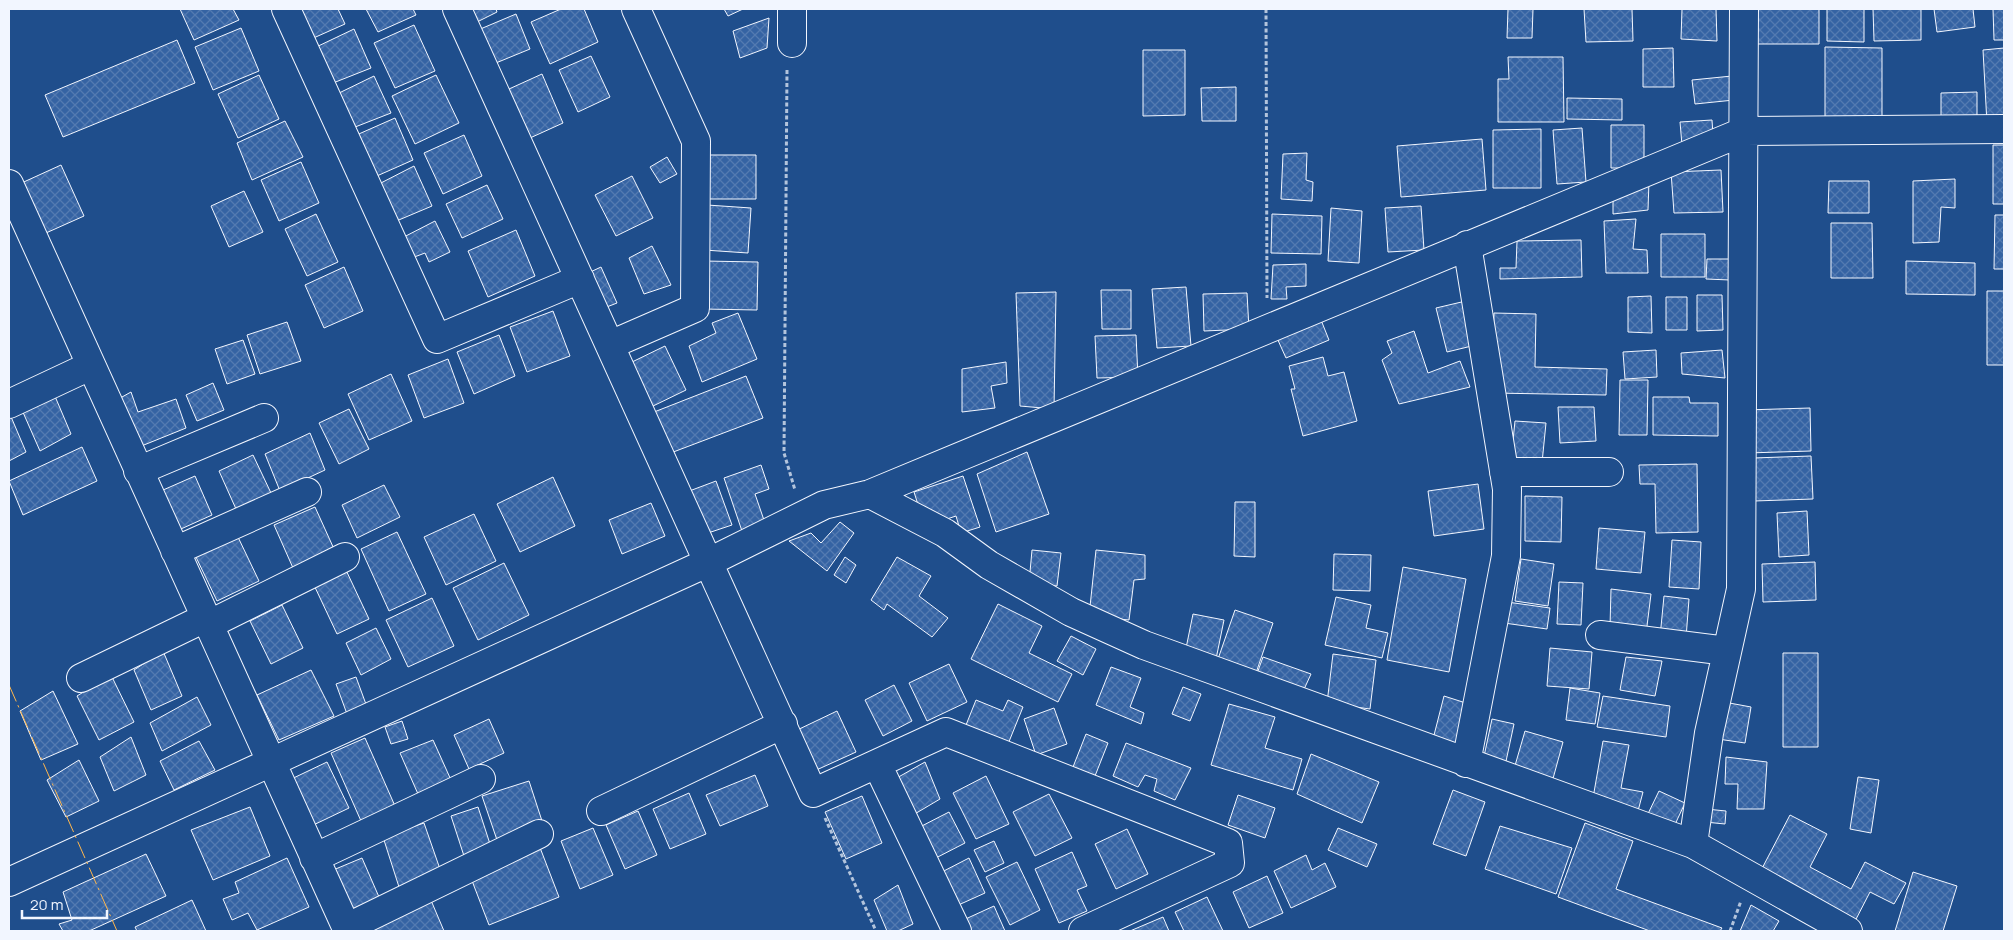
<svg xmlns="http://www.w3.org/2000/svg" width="2013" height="940" viewBox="0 0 2013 940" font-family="Manrope,sans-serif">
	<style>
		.building { fill: url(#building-cross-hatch); stroke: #f2f6ff }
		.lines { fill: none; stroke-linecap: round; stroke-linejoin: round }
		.minor-casing { stroke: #f2f6ff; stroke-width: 30 }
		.path { stroke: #b3c4dc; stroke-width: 3; stroke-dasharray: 4 2.5; stroke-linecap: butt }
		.minor { stroke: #1f4e8c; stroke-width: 28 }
		.power { stroke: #ffb74d; stroke-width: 1; stroke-dasharray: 18 4 2.5 4; stroke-linecap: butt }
	</style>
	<defs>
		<pattern id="building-cross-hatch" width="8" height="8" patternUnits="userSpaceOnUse" patternTransform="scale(1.25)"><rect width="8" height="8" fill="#3563a3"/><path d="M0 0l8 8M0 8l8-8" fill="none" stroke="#537ab1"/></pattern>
	</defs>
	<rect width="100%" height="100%" fill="#1f4e8c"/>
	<!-- building -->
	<path class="building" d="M180,9H233L239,20L194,40Z
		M295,9H338L345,24L309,40Z
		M366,9H413L416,15L378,32Z
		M469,9H496L497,12L475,23Z
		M561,9H584L598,42L550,64L531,22Z
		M724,9H743L728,16Z
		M1508,9H1533L1532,38H1507Z
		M1584,9H1632L1633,41L1586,42Z
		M1682,9H1716L1717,41L1681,39Z
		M1748,9H1819V44H1749Z
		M1827,9H1864V42L1827,41Z
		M1873,9H1921V40L1874,41Z
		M1934,9H1973L1975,27L1937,32Z
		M1993,9H2004V40H1994Z
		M516,14L530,49L491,65L478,30Z
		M769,18L767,48L740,58L733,31Z
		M414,25L435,71L395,88L374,43Z
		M241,28L259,71L213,90L195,47Z
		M354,29L371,68L328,85L312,49Z
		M177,40L195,83L63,137L45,95Z
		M1825,47L1882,48V119H1825Z
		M1673,48L1674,87H1643V49Z
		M2004,48V123L1987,124L1983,50Z
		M1143,50H1185V115L1143,116Z
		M591,56L610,97L578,112L559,70Z
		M1508,57H1563L1564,122H1498V79H1509Z
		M542,74L563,123L519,143L498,94Z
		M259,75L279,119L238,138L218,94Z
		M436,75L459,123L415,144L392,96Z
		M374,76L391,113L350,129L335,95Z
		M1732,76L1734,100L1695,104L1692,80Z
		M1236,87V121H1202L1201,88Z
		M1977,92V124H1941V93Z
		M1567,98L1622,99V120L1567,119Z
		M395,118L413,160L370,179L352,137Z
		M1712,120L1713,135L1682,145L1680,122Z
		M285,121L303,157L252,180L237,143Z
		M1611,125H1644V168H1611Z
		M1582,128L1586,182L1557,184L1553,130Z
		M1541,129V188H1493V130Z
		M464,135L482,176L443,194L424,153Z
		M1482,139L1486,190L1401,197L1397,146Z
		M1993,145H2004V204H1993Z
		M1307,153L1306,180L1313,182L1312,201L1281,199L1283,154Z
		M705,155H756V199H705Z
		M667,157L677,174L660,183L650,167Z
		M301,162L319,203L279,221L261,180Z
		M61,165L84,216L37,237L15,186Z
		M414,166L432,206L394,222L377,185Z
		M1721,170L1723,212L1674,213L1671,172Z
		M632,176L653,218L616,236L595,195Z
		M1955,179V208L1941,207L1939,242L1913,243V181Z
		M1649,181L1648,210L1613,214V197Z
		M1829,181H1869V213H1828Z
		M487,185L503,219L462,238L446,204Z
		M244,191L263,232L229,247L211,206Z
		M707,205L751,208L748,253L704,250Z
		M1421,206L1424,250L1388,252L1385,208Z
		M1331,208L1362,211L1359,263L1328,261Z
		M316,214L338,262L307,276L285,229Z
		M1272,214L1322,216L1321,254L1271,253Z
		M1995,215H2004V269H1994Z
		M1636,219L1633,249L1647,250L1648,273H1606L1604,221Z
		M435,221L450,252L429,262L425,253L409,259L400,239Z
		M1831,223H1872L1873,278H1831Z
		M516,230L535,276L488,297L468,251Z
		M1661,234H1705V277H1661Z
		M1581,240L1582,277L1500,279V268H1516L1517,241Z
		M652,246L671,285L644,294L629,258Z
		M1707,259H1731L1730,280L1706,279Z
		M704,261L758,262L757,310L703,309Z
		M1906,261L1975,263V295L1906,294Z
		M1306,264V286L1286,287L1287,299H1271L1273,265Z
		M344,267L363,311L324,328L305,285Z
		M601,267L617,303L599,310L584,275Z
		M1186,287L1191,346L1157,348L1152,289Z
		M1101,290H1131V329H1102Z
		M1987,291H2004V365H1987Z
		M1056,292L1054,409L1020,406L1016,293Z
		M1247,293L1249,329L1204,331L1203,294Z
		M1697,295H1722L1723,330L1697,331Z
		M1651,296L1652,333L1628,332V297Z
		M1666,297H1687V330H1666Z
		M1470,300L1480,344L1447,352L1436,308Z
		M553,311L570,356L527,372L510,327Z
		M738,313L757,359L702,382L689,346L716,333L712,323Z
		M1494,313L1536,314L1535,367L1607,369L1606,395L1492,393Z
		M1321,320L1329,340L1286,358L1277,338Z
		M287,322L301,361L260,374L247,335Z
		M1414,331L1428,373L1460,361L1470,387L1399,404L1382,360L1392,353L1387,341Z
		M499,335L515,376L474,394L457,352Z
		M1136,335L1138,377L1097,378L1095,336Z
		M243,340L255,374L227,384L215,349Z
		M665,346L686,390L651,407L630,363Z
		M1656,350L1657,377L1625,379L1623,352Z
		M1722,350L1725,378L1682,374L1681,353Z
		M1323,357L1328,376L1344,372L1357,421L1303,436L1291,389H1295L1289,366Z
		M448,359L464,403L424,418L408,375Z
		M1006,362L1007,383L991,386L995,408L962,412V369Z
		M391,374L412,421L369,440L348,394Z
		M746,376L763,418L668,454L649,414Z
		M1620,380H1648L1647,435H1619Z
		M213,383L224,410L197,421L186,395Z
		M131,392L138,412L176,399L186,428L134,449L113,402Z
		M54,394L71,434L40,451L22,410Z
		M1653,397H1689L1690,403H1718V436L1653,435Z
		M1558,407H1594L1596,441L1560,443Z
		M1810,408L1811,451L1747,453L1745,410Z
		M349,409L369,449L339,464L319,423Z
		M9,412L26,452L9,461Z
		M1515,421L1546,423L1542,463L1511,460Z
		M310,433L325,470L280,491L265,454Z
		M82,447L97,481L23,515L9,481Z
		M1027,452L1049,514L996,532L977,474Z
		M253,455L271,493L236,509L219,471Z
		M1811,456L1813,499L1754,501L1753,458Z
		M1697,464L1698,532L1656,533L1655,484H1640L1639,465Z
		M761,465L769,489L755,494L766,526L743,534L724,478Z
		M195,476L212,515L172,533L154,494Z
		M963,476L980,527L961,533L956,516L938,522L921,514L914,492Z
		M553,477L575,526L520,552L497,504Z
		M716,481L732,525L699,536L684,493Z
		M1478,484L1484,529L1434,536L1428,491Z
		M384,485L400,517L357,538L342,505Z
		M1525,496L1562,497L1561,542L1525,541Z
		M1235,502H1255V557L1234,556Z
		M651,503L665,536L622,554L609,520Z
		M315,507L334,549L293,568L274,525Z
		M1807,511L1809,555L1779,557L1777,513Z
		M474,514L496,561L446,585L424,537Z
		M840,522L854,533L827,571L789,541L811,533L821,543Z
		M1599,528L1645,532L1641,573L1596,569Z
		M397,532L426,594L389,611L361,549Z
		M237,535L259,581L217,601L195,555Z
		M1672,540L1701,542L1699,589L1669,587Z
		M1032,550L1061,553L1057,586L1029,583Z
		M1096,550L1145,555V579L1134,580L1129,620L1089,616Z
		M1334,554L1371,555L1370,591L1333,590Z
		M845,557L856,565L846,583L834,575Z
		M897,557L931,576L919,596L948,618L932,637L887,604L884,610L871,600Z
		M1521,559L1554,564L1548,606L1515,601Z
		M1815,562L1816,600L1763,602L1762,564Z
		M504,563L529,615L478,640L453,588Z
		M1403,567L1466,579L1449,672L1387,660Z
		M345,568L369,619L337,634L313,583Z
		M1559,582L1583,583L1581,625L1557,624Z
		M1611,589L1651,594L1646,634L1610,627Z
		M1664,596L1689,599L1686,638L1660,637Z
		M1336,597L1371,605L1366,628L1388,633L1382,658L1325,645Z
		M432,598L454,646L408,667L386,620Z
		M1507,602L1550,608L1547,629L1504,623Z
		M998,604L1042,626L1029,653L1072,674L1058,702L971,659Z
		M282,605L303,648L271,664L250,621Z
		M1235,610L1273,623L1256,673L1218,659Z
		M1193,614L1224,620L1215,664L1184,658Z
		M376,628L391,659L361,675L346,643Z
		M1071,636L1096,649L1083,675L1057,661Z
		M1550,648L1592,652L1589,689L1547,686Z
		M163,651L182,696L151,710L134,670Z
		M1783,653H1818V747H1783Z
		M1333,654L1376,660L1370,709L1327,703Z
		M1263,657L1311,674L1301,696L1254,682Z
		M1626,657L1662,661L1655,696L1620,690Z
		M949,664L967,702L927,721L909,683Z
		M1111,667L1141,678L1130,707L1144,713L1141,724L1096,705Z
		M311,670L334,716L279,740L257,695Z
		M111,675L134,722L99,740L77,696Z
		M356,677L367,707L347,714L336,684Z
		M894,685L912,721L883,736L865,700Z
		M1183,687L1201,694L1190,721L1172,714Z
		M1570,688L1600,693L1595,724L1566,720Z
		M53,691L78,744L41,760L20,711Z
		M1444,696L1472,705L1461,751L1432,743Z
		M1603,696L1670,706L1666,737L1597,727Z
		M197,697L211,725L162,751L150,723Z
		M976,700L1003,711L1008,700L1023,707L1006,749L964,730Z
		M1724,702L1751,707L1745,743L1718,739Z
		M1229,704L1275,717L1265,748L1302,759L1293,790L1211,765Z
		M1054,708L1067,744L1036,755L1024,719Z
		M837,711L856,752L812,772L793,732Z
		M489,719L504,753L469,769L454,735Z
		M1492,719L1514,724L1505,766L1483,761Z
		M402,721L408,739L391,744L385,727Z
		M1525,731L1563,742L1551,786L1512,776Z
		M1086,734L1108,743L1095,776L1073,767Z
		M131,737L146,775L114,791L100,757Z
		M365,738L395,806L361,821L331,753Z
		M433,740L451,780L418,794L400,753Z
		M199,741L215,770L174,790L160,761Z
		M1603,741L1629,745L1621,788L1643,792L1638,811L1593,798Z
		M1126,743L1191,768L1175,800L1154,791L1157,779L1145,775L1138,787L1113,776Z
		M1311,754L1379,782L1362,823L1297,794Z
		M1726,757L1767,762L1764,809H1737L1738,784H1725Z
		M79,760L99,801L66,817L47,780Z
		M327,762L349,808L305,829L283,783Z
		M925,762L940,799L913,815L895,779Z
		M755,775L768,806L720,826L706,795Z
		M986,776L1009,824L976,839L953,793Z
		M1858,777L1879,780L1871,833L1850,829Z
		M529,781L543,824L497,840L482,796Z
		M1453,790L1485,802L1466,856L1433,844Z
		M1659,791L1685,803L1671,833L1644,822Z
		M689,793L706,834L670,849L653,809Z
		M1049,794L1072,838L1035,856L1013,812Z
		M1238,795L1275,808L1265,838L1228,825Z
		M862,796L882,843L846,859L825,812Z
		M250,807L270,856L213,880L191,830Z
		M478,807L491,847L464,856L451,816Z
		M1706,809L1726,811L1725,824L1705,822Z
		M638,811L657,855L625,869L606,825Z
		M949,812L965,843L930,861L914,830Z
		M1790,815L1827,834L1810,867L1851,889L1865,862L1906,883L1894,904L1870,892L1852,927L1757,878Z
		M424,823L441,872L399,887L383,837Z
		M1585,823L1633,841L1616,889L1722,928L1720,931H1650L1558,897Z
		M1500,826L1572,848L1556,894L1485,869Z
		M593,828L613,875L580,889L561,841Z
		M1338,828L1377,844L1367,867L1328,850Z
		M1127,829L1148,874L1116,889L1095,844Z
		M994,841L1004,863L985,872L974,850Z
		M539,845L559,897L489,925L469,873Z
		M1072,852L1087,886L1077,890L1087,911L1059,923L1035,869Z
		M146,854L166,896L89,931H63L59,924L72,920L63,892Z
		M1306,855L1312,870L1325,863L1336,887L1291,908L1274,871Z
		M287,858L309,907L257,930L248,913L232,920L223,899L239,893L235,882Z
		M362,858L379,897L344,913L326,873Z
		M969,858L985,893L954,907L938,874Z
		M1017,862L1040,910L1010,925L986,877Z
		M1913,872L1957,886L1943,931H1895Z
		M1267,876L1283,913L1249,928L1233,892Z
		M898,885L913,924L898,931H887L874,900Z
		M1207,897L1223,931H1184L1175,912Z
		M430,898L444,931H357Z
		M192,900L206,931H137L135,927Z
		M1751,905L1779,921L1773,931H1740Z
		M994,906L1005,931H963L959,922Z
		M1163,917L1169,931H1130Z"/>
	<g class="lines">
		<!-- minor casing -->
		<g class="minor-casing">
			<path id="minor" d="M286,9L437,339L580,279
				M457,9L813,793L946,732L1228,843L1230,863L1083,931
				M792,9V43
				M9,184L348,931
				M610,345L695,308L696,141L636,9
				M9,404L90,366
				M138,471L264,418
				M1504,472H1609
				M870,494L945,533L989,565L1071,612L1144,645L1693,844L1848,931
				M175,551L307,492
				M208,625L345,557
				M1600,635L1727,651
				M81,678L205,618
				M1466,763L1506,556L1507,489L1467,245
				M877,764L957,931
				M601,811L783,724
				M1693,844L1709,733L1741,589L1744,9
				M314,858L481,779
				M9,882L709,562L824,505L870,494L1745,131L2004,129
				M346,928L539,834"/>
		</g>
		<!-- path -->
		<path class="path" d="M1266,9L1267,298
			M787,70L784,453L795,490
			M825,818L876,931
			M1730,931L1741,901"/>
		<!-- minor -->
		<use href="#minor" class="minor"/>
		<!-- power -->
		<path class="power" d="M9,685L117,931"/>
	</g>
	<!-- border -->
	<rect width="2013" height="940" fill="none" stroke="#f2f6ff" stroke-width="20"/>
	<!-- scale -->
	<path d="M22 910v8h85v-8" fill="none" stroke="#f2f6ff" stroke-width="2.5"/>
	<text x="30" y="910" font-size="15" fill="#f2f6ff" stroke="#1f4e8c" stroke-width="4" paint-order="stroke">20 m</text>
</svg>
